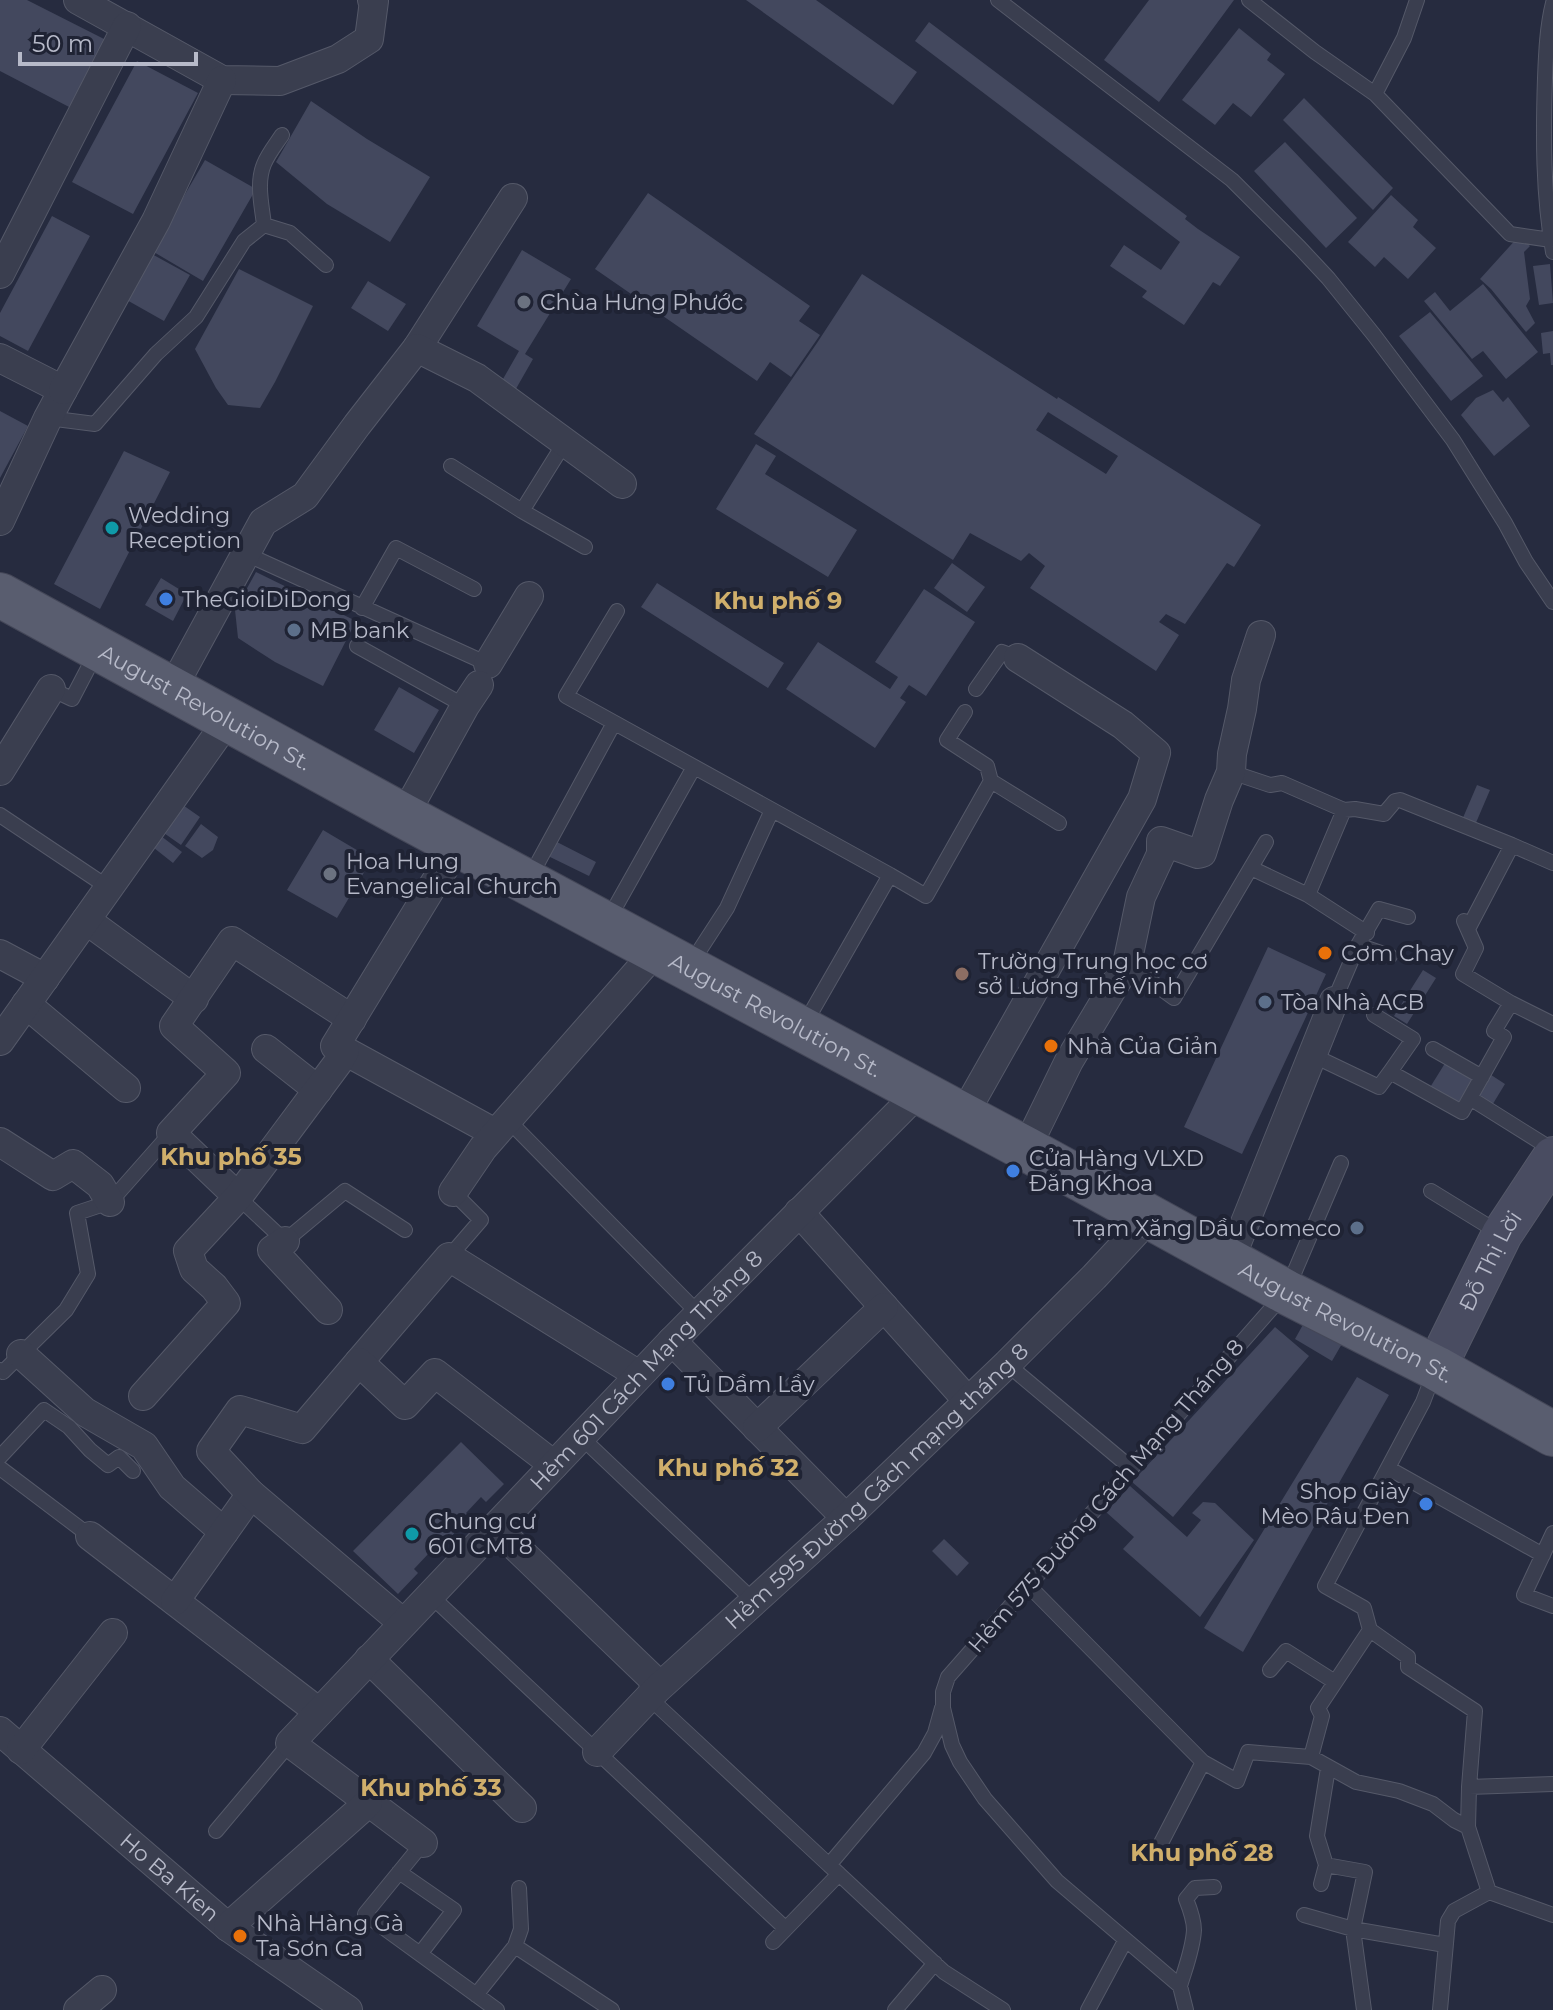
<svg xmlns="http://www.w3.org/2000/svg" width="1553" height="2010" viewBox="0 0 1553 2010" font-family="Montserrat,sans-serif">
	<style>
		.building { fill: #43485e; fill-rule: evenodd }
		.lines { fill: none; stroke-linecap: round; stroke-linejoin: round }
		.lane-casing { stroke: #555969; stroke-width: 16 }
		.street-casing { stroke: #555969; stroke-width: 30 }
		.secondary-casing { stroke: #555969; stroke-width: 42 }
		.primary-casing { stroke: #444758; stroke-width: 46 }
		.lane { stroke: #3a3e4f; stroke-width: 14 }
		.street { stroke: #3a3e4f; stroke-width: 28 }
		.secondary { stroke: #494c61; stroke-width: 40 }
		.primary { stroke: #595d6f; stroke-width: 44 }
		.worship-dot { fill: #6b7280; stroke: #1f2334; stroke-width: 3 }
		.culture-dot { fill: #0f9aa8; stroke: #1f2334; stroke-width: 3 }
		.shop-dot { fill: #3f7fe0; stroke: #1f2334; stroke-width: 3 }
		.service-dot { fill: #5c6f8a; stroke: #1f2334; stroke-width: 3 }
		.food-dot { fill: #e8710a; stroke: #1f2334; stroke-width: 3 }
		.education-dot { fill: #8d6e63; stroke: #1f2334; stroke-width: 3 }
		.labels { text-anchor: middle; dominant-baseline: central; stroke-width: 8; stroke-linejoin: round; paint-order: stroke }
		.poi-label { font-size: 22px; fill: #b7bac9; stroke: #1f2334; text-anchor: start }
		.street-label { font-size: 22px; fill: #b7bac9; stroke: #1f2334 }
		.neighbourhood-label { font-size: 24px; font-weight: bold; fill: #d0af6b; stroke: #1f2334 }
	</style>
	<rect width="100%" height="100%" fill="#262b3f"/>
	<!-- building -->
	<path class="building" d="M0,0H27L106,40L71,108L0,71Z
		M746,0H816L917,72L893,105Z
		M1149,0H1234L1159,102L1104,60Z
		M929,22L1187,216L1185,219L1198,229L1240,257L1220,286L1213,282L1184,325L1142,297L1147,291L1110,266L1124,245L1161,270L1180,242L915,41Z
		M1239,28L1271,54L1267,60L1285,74L1251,117L1233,103L1215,125L1182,100Z
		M137,61L198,93L133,214L72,182Z
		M1304,98L1393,188L1373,210L1283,120Z
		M311,101L367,139L430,177L390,242L327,204L276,162Z
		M1285,142L1357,218L1326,248L1254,171Z
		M205,160L256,189L203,281L152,251Z
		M648,193L810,306L799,321L820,335L791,377L770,362L757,381L595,269Z
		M1391,195L1418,220L1413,227L1436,248L1408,279L1384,257L1375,267L1348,242Z
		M52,216L90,236L28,351L0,336V313Z
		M1519,236L1530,246L1524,252L1530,299L1526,306L1535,323L1526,332L1491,289L1480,279Z
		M522,250L571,279L525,354L533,359L513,394L499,386L519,351L477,326Z
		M150,253L190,275L164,321L125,299Z
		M1550,264L1553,303L1539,305L1533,266Z
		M239,269L313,306L275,382L260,408L228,405L216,388L195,349Z
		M862,274L1057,399L1058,397L1261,525L1234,567L1227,563L1185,624L1166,614L1159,622L1179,635L1156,671L1030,588L1045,566L1029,553L1021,561L970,533L953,560L754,434L817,343ZM1048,412L1118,456L1106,474L1036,430Z
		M368,281L406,304L388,331L351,308Z
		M1483,284L1538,352L1506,379L1483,351L1472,359L1424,301L1435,292L1450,311Z
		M1430,312L1483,376L1451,401L1399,336Z
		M1553,331V365H1551L1550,353L1543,354L1541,333Z
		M1493,390L1503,402L1508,397L1530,426L1494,456L1461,415L1476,398Z
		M0,411L28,426L0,478Z
		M756,444L776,456L765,474L857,530L828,577L716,509Z
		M124,451L170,472L100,609L54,584Z
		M952,563L985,587L967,612L934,588Z
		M256,572L356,621L323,686L275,662L238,638L235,610Z
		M161,578L187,594L173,621L145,605Z
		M657,583L784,663L768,688L641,607Z
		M924,589L975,622L926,696L909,685L900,698L906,702L875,748L786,689L818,642L890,689L898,677L875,662Z
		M399,687L439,710L414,753L374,730Z
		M1477,785L1490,790L1475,825L1462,820Z
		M180,803L200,817L181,845L161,831Z
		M201,824L218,837L213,850L202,858L185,846Z
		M323,830L372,859L337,918L287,890Z
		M157,833L182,852L173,863L149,844Z
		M555,841L596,862L589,876L548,856Z
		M1268,947L1326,974L1242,1154L1184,1127Z
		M1423,970L1436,978L1407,1024L1394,1016Z
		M1447,1060L1474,1077L1454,1110L1429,1089Z
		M1485,1071L1505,1084L1491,1107L1471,1094Z
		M1305,1321L1343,1342L1332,1361L1295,1339Z
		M1275,1327L1309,1356L1173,1517L1132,1482Z
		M1357,1377L1389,1395L1243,1652L1204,1628Z
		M461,1442L504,1484L486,1502L481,1497L466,1513L470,1517L433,1555L430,1552L414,1569L418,1573L398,1594L353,1551Z
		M1130,1486L1187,1537L1201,1520L1192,1513L1203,1502L1215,1503L1254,1540L1200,1617L1123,1549L1134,1537L1106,1512Z
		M944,1539L969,1563L957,1576L932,1551Z"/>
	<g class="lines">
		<!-- lane casing -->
		<g class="lane-casing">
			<path id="lane" d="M998,0L1232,180L1300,248L1328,278L1374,335L1453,440L1505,523L1526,562L1553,602
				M1249,0L1315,52L1375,94L1404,38L1417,0
				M1553,3C1547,27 1546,53 1545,78C1543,136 1543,194 1553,252
				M1375,94L1510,234L1551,240
				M264,225C262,206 256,183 264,164C268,154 276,144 282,135
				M48,418L95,424L156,354L196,317L244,241L264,225L290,233L326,265
				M451,466L522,511L585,547
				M522,511L565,442
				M246,554L488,664
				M362,608L396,548L474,589
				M617,611L566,696L890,875
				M357,646L465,706
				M51,689L72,699L96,653
				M976,689L1002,652L1018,658
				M965,712L947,740L987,766L991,781
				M1231,772L1270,785L1282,783L1344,810L1355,809L1384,814L1395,801L1400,800L1512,845L1553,863
				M0,815L109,888
				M1251,868L1308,895L1344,810
				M530,877L614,723
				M1308,895L1367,933
				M608,920L694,767
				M1464,921L1476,948L1463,974L1511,1003L1553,1024
				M1468,929L1512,845
				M1358,945L1390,956
				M1127,964L1174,998L1266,842
				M690,965L727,908L772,810
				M1334,1001L1358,945L1379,909L1408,917
				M1374,1015L1413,1039L1390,1072
				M804,1025L890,875L926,896L991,781L1059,823
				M1433,1049L1482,1077
				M1312,1055L1379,1087L1390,1072L1462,1112L1504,1037L1494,1031L1511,1003
				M1470,1098L1553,1150
				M507,1119L699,1314
				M1431,1191L1501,1234
				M238,1197L285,1241L345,1191L405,1230
				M449,1257L481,1220L453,1192
				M1007,1364L1131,1468
				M0,1370L3,1372L66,1310L88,1274L77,1213L110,1202L171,1133
				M1434,1373L1423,1402L1325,1586L1364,1608L1370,1630L1408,1657V1667L1475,1711L1469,1787L1468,1827
				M581,1437L754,1601
				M0,1457L44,1410L69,1427L90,1450L108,1465L119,1457L133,1471
				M0,1468L90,1536
				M1388,1468L1543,1555
				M1553,1533L1524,1595L1553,1606
				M1028,1585L1203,1762L1237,1781L1248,1752L1311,1757L1356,1782L1399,1791L1433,1804L1454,1820L1468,1827L1489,1892L1553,1915
				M430,1595L785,1928
				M1270,1670L1286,1651L1335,1682
				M655,1691L657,1705L829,1865
				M1311,1757L1322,1716L1318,1708L1370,1630
				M1469,1787L1553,1784
				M216,1831L290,1743
				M423,1843L365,1914L497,2010
				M1160,1845L1203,1762
				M1326,1865L1365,1872L1353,1929L1364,2010
				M399,1872L454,1910L420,1954
				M839,1874L944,1972L1003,2010
				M1321,1884L1326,1865L1317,1836L1328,1768
				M1304,1915L1353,1929L1445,1945
				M773,1942L839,1874L829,1865L924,1753L935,1733L942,1708
				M515,1946L612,2010
				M1180,1986C1185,1969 1193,1949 1194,1930C1194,1920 1190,1909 1186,1899L1195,1888L1214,1887
				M476,1995L515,1946L521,1929L519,1888
				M895,2010L935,1963
				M1088,2010L1125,1941
				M1186,2010L1180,1986L1057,1881L985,1799L960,1762L952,1745L943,1708V1692L948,1677L1286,1292L1341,1163
				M1440,2010L1448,1921L1454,1911L1489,1892"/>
		</g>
		<!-- street casing -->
		<g class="street-casing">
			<g id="street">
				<path d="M78,0L222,80L280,81L338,59L369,39L374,1L372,0"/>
				<path d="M0,274L127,26"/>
				<path d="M417,348L513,198"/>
				<path d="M0,358L63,390L48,418L0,521"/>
				<path d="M63,390L156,221L222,80"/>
				<path d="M488,664L529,596"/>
				<path d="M172,689L263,522L305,496L357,425L417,348L477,378L622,484"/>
				<path d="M0,771L51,689"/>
				<path d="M404,816L465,706L479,685"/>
				<path d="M86,920L194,999"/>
				<path d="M0,954L45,978"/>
				<path d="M26,1004L126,1088"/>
				<path d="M0,1041L228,720"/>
				<path d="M266,1049L318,1090"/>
				<path d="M345,1051L495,1133"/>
				<path d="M963,1116L1142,799L1156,753L1123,725L1018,658"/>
				<path d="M0,1142L53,1176L73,1164L100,1185L110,1202"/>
				<path d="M1026,1149L1069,1061L1127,964L1141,897L1161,854V841L1198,854L1202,853L1219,800L1231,772L1232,754L1242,709L1246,680L1261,635"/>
				<path d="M453,1192L483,1148L656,951"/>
				<path d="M238,1197L171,1133L226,1073L174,1026L232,941L352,1019"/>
				<path d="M799,1212L968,1401"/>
				<path d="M285,1241L272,1250L328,1310"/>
				<path d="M1230,1260L1334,1001"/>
				<path d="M672,1341L846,1518"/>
				<path d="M21,1354L85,1412L144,1446L172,1487L224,1532"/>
				<path d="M359,1362L449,1257L639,1375"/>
				<path d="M143,1396L226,1303L214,1287L194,1269L188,1251L238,1197L340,1060L345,1051L335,1046L432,887L459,845"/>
				<path d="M757,1428L884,1307"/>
				<path d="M495,1527L652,1678L655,1691"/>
				<path d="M90,1536L319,1712"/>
				<path d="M175,1601L251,1494"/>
				<path d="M403,1623L251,1494L211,1451L240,1410L302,1429L359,1362L405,1405L435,1373L554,1465"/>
				<path d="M369,1659L522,1808"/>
				<path id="s1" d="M0,1731L228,1927L348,2010"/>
				<path d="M21,1750L113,1633"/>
				<path id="s2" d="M597,1752L655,1691L846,1518L1007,1364L1094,1277L1150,1217"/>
				<path id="s3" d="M423,1843L290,1743L672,1341L919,1092"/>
				<path d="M228,1927L368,1803"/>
				<path d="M78,2010L102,1990"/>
			</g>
		</g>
		<!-- secondary casing -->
		<g class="secondary-casing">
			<g id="secondary">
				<path id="s4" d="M1436,1368L1502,1234L1553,1157"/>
			</g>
		</g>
		<!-- primary casing -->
		<g class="primary-casing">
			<g id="primary">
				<path id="s5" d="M0,595L404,816L1026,1149L1286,1292L1436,1368L1553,1434"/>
			</g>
		</g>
		<!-- lane -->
		<use href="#lane" class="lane"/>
		<!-- street -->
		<use href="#street" class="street"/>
		<!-- secondary -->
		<use href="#secondary" class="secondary"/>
		<!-- primary -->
		<use href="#primary" class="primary"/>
	</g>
	<!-- markers -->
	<g class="worship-dot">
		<circle cx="524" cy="302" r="8"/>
		<circle cx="330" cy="874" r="8"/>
	</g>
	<g class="culture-dot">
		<circle cx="112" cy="528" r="8"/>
		<circle cx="412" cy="1534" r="8"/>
	</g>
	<g class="shop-dot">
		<circle cx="166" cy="599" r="8"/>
		<circle cx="1013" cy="1171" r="8"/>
		<circle cx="668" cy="1384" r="8"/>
		<circle cx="1426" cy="1504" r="8"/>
	</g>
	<g class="service-dot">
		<circle cx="294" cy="630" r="8"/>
		<circle cx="1265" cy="1002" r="8"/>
		<circle cx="1357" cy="1228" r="8"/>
	</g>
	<g class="food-dot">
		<circle cx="1325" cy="953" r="8"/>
		<circle cx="1051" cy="1046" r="8"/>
		<circle cx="240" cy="1936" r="8"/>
	</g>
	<circle class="education-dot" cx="962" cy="974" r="8"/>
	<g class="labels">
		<!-- poi labels -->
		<g class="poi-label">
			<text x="540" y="302">Chùa Hưng Phước</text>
			<text x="128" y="515">Wedding<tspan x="128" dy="25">Reception</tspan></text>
			<text x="182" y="599">TheGioiDiDong</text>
			<text x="310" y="630">MB bank</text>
			<text x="346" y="861">Hoa Hung<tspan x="346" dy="25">Evangelical Church</tspan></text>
			<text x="1341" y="953">Cơm Chay</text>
			<text x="978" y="961">Trường Trung học cơ<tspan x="978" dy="25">sở Lương Thế Vinh</tspan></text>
			<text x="1281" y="1002">Tòa Nhà ACB</text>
			<text x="1067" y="1046">Nhà Của Giản</text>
			<text x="1029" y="1158">Cửa Hàng VLXD<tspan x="1029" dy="25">Đăng Khoa</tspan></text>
			<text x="1341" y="1228" text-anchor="end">Trạm Xăng Dầu Comeco</text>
			<text x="684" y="1384">Tủ Dầm Lầy</text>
			<text x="1410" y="1491" text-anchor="end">Shop Giày<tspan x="1410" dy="25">Mèo Râu Đen</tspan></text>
			<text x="428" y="1521">Chung cư<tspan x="428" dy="25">601 CMT8</tspan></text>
			<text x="256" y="1923">Nhà Hàng Gà<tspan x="256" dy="25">Ta Sơn Ca</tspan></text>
		</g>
		<!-- street labels -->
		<g class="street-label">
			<text stroke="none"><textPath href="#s5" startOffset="234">August Revolution St.</textPath></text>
			<text stroke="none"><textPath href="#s5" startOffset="882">August Revolution St.</textPath></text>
			<text stroke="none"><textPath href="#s4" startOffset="120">Đỗ Thị Lời</textPath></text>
			<text stroke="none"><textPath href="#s5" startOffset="1530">August Revolution St.</textPath></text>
			<text stroke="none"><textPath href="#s3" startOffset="682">Hẻm 601 Cách Mạng Tháng 8</textPath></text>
			<text stroke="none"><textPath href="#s2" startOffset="386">Hẻm 595 Đường Cách mạng tháng 8</textPath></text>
			<text transform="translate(1106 1496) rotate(-49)">Hẻm 575 Đường Cách Mạng Tháng 8</text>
			<text stroke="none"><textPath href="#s1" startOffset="224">Ho Ba Kien</textPath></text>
		</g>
		<!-- neighbourhood labels -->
		<g class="neighbourhood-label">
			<text x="778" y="600">Khu phố 9</text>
			<text x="231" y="1156">Khu phố 35</text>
			<text x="728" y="1467">Khu phố 32</text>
			<text x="431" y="1787">Khu phố 33</text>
			<text x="1202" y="1852">Khu phố 28</text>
		</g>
	</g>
	<!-- scale -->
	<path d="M20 52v12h176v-12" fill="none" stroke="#b7bac9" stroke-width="4"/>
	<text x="32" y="52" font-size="24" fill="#b7bac9" stroke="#1f2334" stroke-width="6" paint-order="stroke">50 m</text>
</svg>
